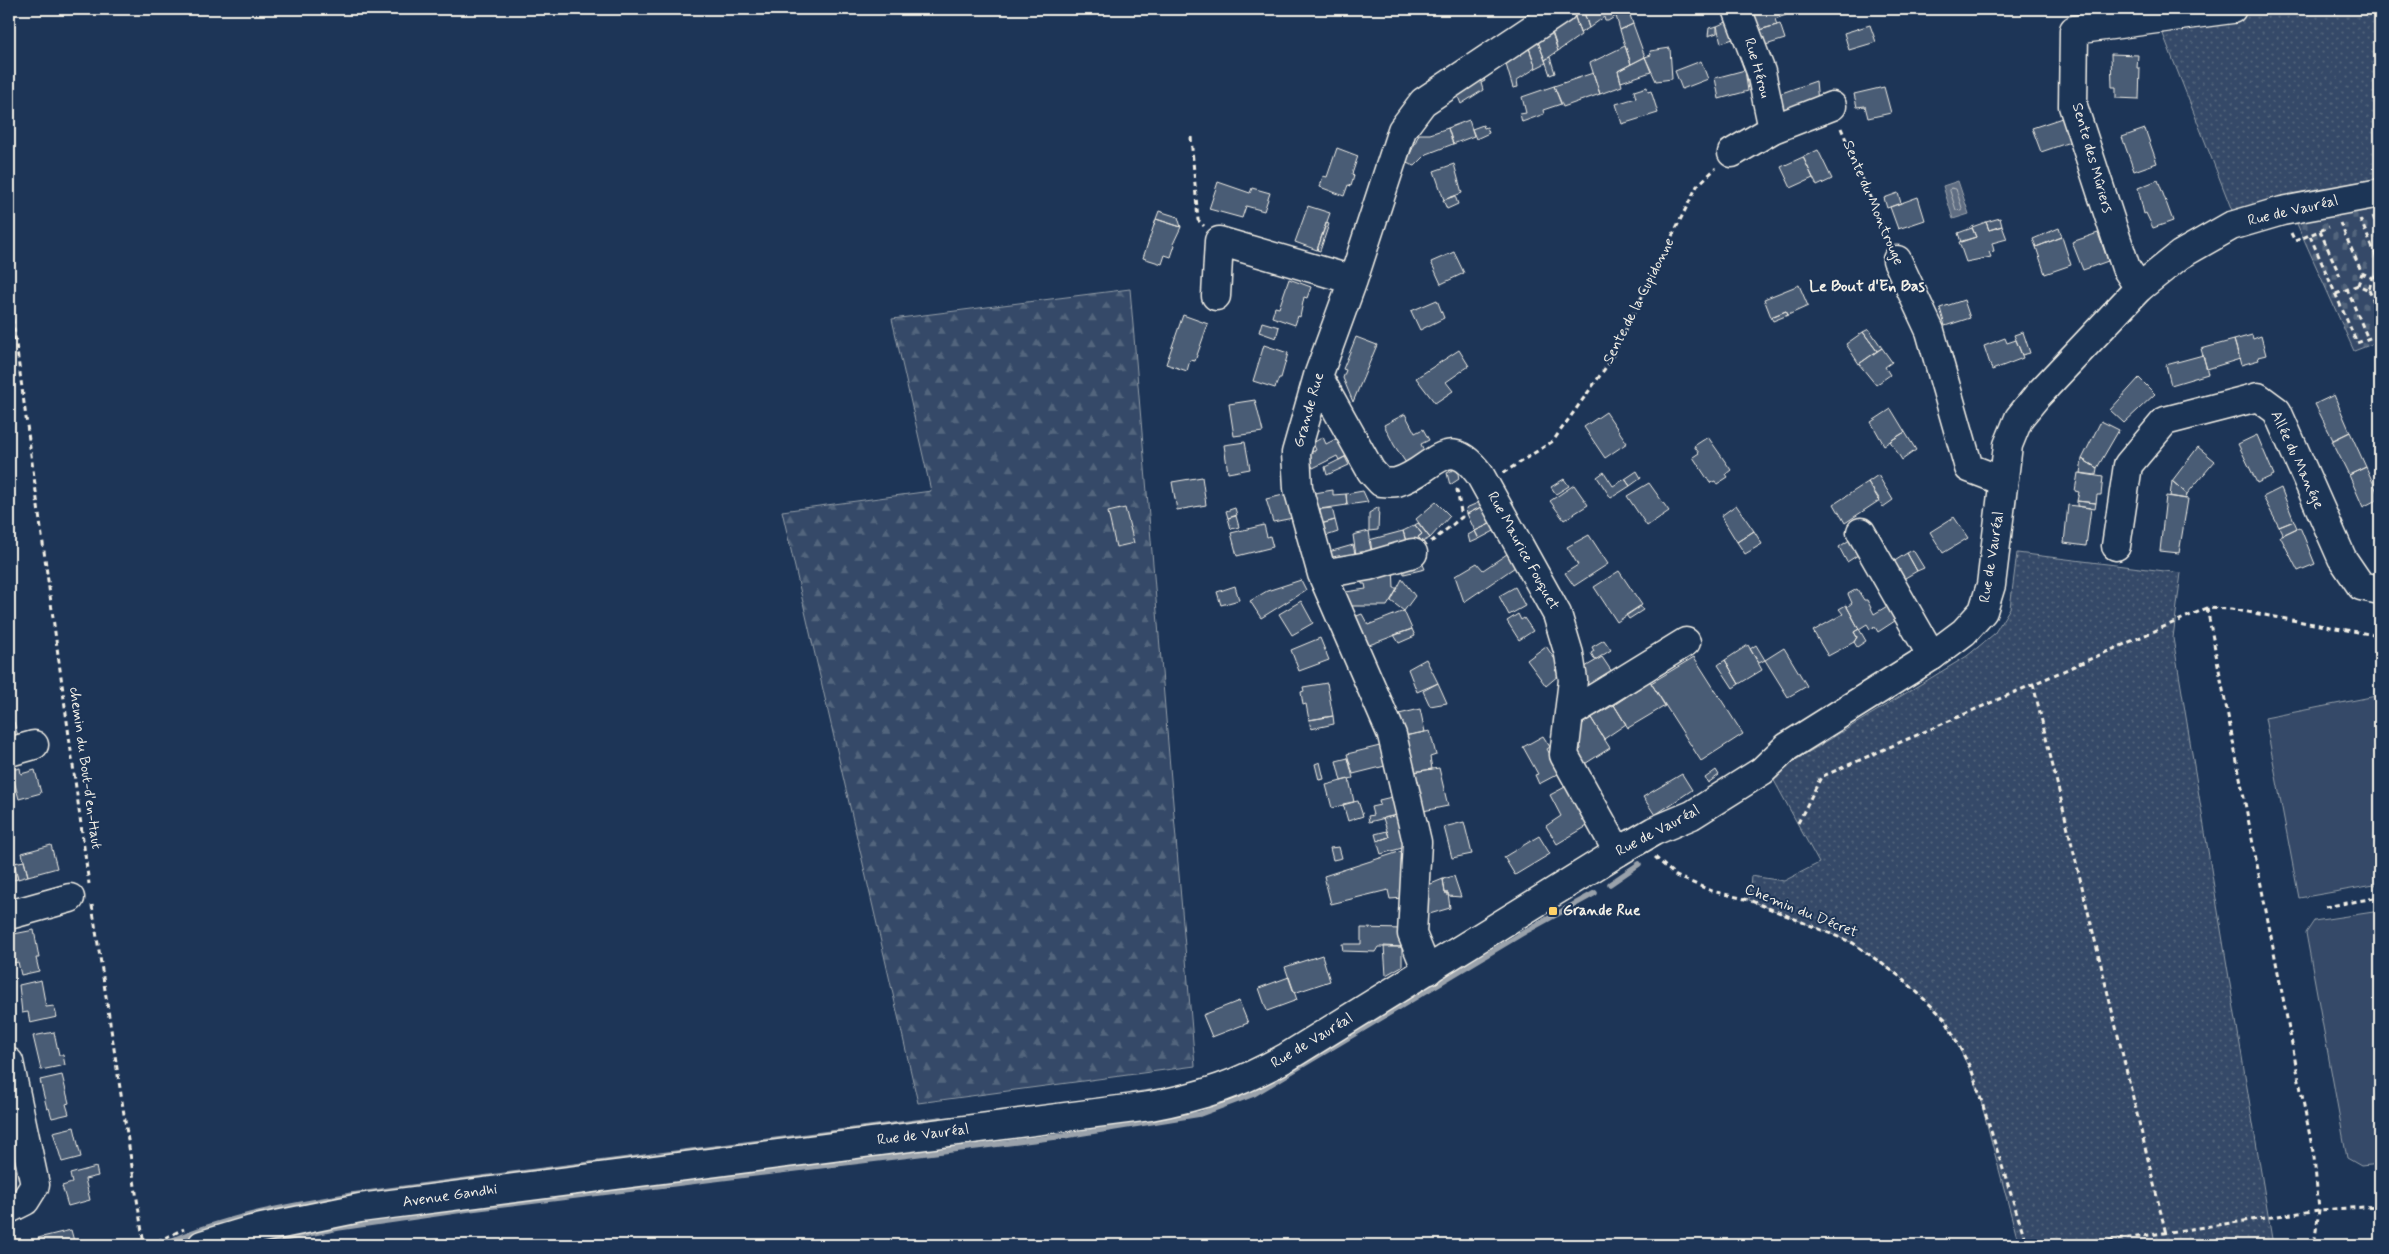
<svg xmlns="http://www.w3.org/2000/svg" width="2389" height="1254" viewBox="0 0 2389 1254" font-family="Mynerve,sans-serif">
	<style>
		.grass { fill: url(#grass-dots); stroke: #949ea8 }
		.forest { fill: url(#forest-firs); stroke: #949ea8 }
		.cemetery { fill: url(#cemetery-stones); stroke: #949ea8 }
		.pitch { fill: #354a67; stroke: #949ea8 }
		.water { fill: #5e6d82; stroke: #9aa2ab }
		.lines { fill: none; stroke-linecap: round; stroke-linejoin: round }
		.shore { stroke: #b8bcbf; stroke-width: 1 }
		.stream { stroke: #9aa2ab; stroke-width: 5.5 }
		.building { fill: #485b74; stroke: #f4f1e8 }
		.minor-casing { stroke: #f4f1e8; stroke-width: 31 }
		.major-casing { stroke: #f4f1e8; stroke-width: 31 }
		.path { stroke: #f4f1e8; stroke-width: 3; stroke-dasharray: 5 4; stroke-linecap: butt }
		.minor { stroke: #1d3557; stroke-width: 28 }
		.major { stroke: #1d3557; stroke-width: 28 }
		.poi-dot { fill: #ffd166; stroke: #1d3557; stroke-width: 2 }
		.labels { text-anchor: middle; dominant-baseline: central; stroke-width: 4; stroke-linejoin: round; paint-order: stroke }
		.street-label { font-size: 15px; fill: #f4f1e8; stroke: #1d3557 }
		.poi-label { font-size: 15px; font-weight: bold; fill: #f4f1e8; stroke: #1d3557; text-anchor: start }
		.neighbourhood-label { font-size: 16px; font-weight: bold; fill: #f4f1e8; stroke: #1d3557 }
	</style>
	<defs>
		<pattern id="grass-dots" width="8" height="8" patternUnits="userSpaceOnUse" patternTransform="scale(1.25)"><rect width="8" height="8" fill="#354a67"/><path d="M2 2h.1M6 6h.1" fill="none" stroke="#53657d" stroke-width="1.8" stroke-linecap="round"/></pattern>
		<pattern id="forest-firs" width="22" height="20" patternUnits="userSpaceOnUse" patternTransform="scale(1.25)"><rect width="22" height="20" fill="#354a67"/><path d="M5 1l3.5 6h-7zM16 11l3.5 6h-7z" fill="#53657d"/></pattern>
		<pattern id="cemetery-stones" width="16" height="16" patternUnits="userSpaceOnUse" patternTransform="scale(1.25)"><rect width="16" height="16" fill="#354a67"/><path d="M2 7V4a2 2 0 0 1 4 0v3zM10 15v-3a2 2 0 0 1 4 0v3z" fill="#53657d"/></pattern>
	</defs>
	<rect width="100%" height="100%" fill="#1d3557"/>
	<filter id="ink" filterUnits="userSpaceOnUse"><feTurbulence type="fractalNoise" baseFrequency=".02" numOctaves="2"/><feDisplacementMap in="SourceGraphic" scale="10" xChannelSelector="R" yChannelSelector="G"/><feConvolveMatrix kernelMatrix="1 2 1 2 8 2 1 2 1" color-interpolation-filters="sRGB"/></filter>
	<g filter="url(#ink)">
		<!-- grass -->
		<path class="grass" d="M2255,9H2380V178L2272,200L2233,213L2161,29Z
			M2017,553L2181,573L2173,638L2273,1245H2019L1976,1083L1945,1019L1902,978L1853,943L1749,900L1751,876L1784,881L1819,863L1771,775L1967,656L1994,634L2010,608Z"/>
		<!-- forest -->
		<path class="forest" d="M1130,289L1195,1066L918,1103L782,511L931,491L892,319Z"/>
		<!-- cemetery -->
		<path class="cemetery" d="M2380,200V341L2354,351L2293,215Z"/>
		<!-- pitch -->
		<path class="pitch" d="M2376,696L2380,721V884L2299,898L2265,718Z
			M2380,911V1164L2361,1166L2347,1158L2306,933L2314,921Z"/>
		<!-- water -->
		<path class="water" d="M1958,181L1969,214L1953,219L1943,186Z"/>
		<g class="lines">
			<!-- shore -->
			<path class="shore" d="M1951,188L1956,189L1962,208L1961,211L1956,210L1950,191Z"/>
			<!-- stream -->
			<path class="stream" d="M1610,884L1639,864
				M1131,1095L1159,1091
				M162,1245C222,1217 288,1206 352,1195L941,1119
				M253,1245L338,1228L469,1209L1064,1136L1200,1114L1254,1094L1528,930L1595,893"/>
		</g>
		<!-- building -->
		<path class="building" d="M1580,9H1583L1589,28L1580,33L1574,14Z
			M1583,9H1614L1616,16L1608,21H1605L1604,17L1589,28Z
			M1614,9H1628L1633,24L1620,30Z
			M1759,9H1784L1786,15L1775,19L1777,25L1752,32L1745,13Z
			M1574,14L1581,35L1558,51L1551,29Z
			M1736,18L1742,36L1721,43L1717,26Z
			M1633,24L1645,57L1631,64L1620,30Z
			M1780,24L1785,39L1759,47L1752,32Z
			M1870,25L1876,42L1849,50L1844,33Z
			M1717,26V33L1708,36L1709,28Z
			M1551,29L1558,51L1545,60L1537,39Z
			M1537,39L1546,63L1536,68L1528,45Z
			M1528,45L1536,68L1517,80L1518,87L1513,88L1505,61Z
			M1625,46L1631,64L1618,71L1622,86L1600,94L1590,63Z
			M1670,48L1672,79L1656,81L1645,57L1651,55L1650,51Z
			M2111,54L2138,55L2137,68H2140L2139,99L2116,98V87H2112Z
			M1550,57L1555,73L1550,75L1545,60Z
			M1645,57L1651,72L1621,82L1618,71Z
			M1701,61L1708,79L1682,89L1675,71Z
			M1745,70L1748,91L1719,99L1715,78Z
			M1593,73L1600,94L1563,107L1554,86Z
			M1483,76L1485,81L1481,83L1483,90L1461,104L1457,94Z
			M1816,81L1818,102L1774,118L1779,94Z
			M1554,86L1561,104L1543,110L1544,114L1522,122L1520,114L1526,113L1522,97Z
			M1647,87L1648,92L1651,91L1658,113L1622,124L1616,104L1636,98L1634,91Z
			M1884,87L1891,113L1868,118L1865,106L1857,107L1854,94Z
			M2062,118L2070,142L2041,152L2032,128Z
			M1469,120L1474,136L1453,144L1448,128Z
			M1483,125L1484,128L1487,127L1489,133L1476,139L1472,129Z
			M1448,128L1453,144L1427,154L1415,166L1406,163L1419,134H1430Z
			M2145,129L2157,163L2134,171L2122,137Z
			M1337,148L1358,156L1352,174L1354,176L1351,186L1348,185L1344,196L1320,187L1323,176L1327,177Z
			M1818,150L1832,179L1817,186L1803,157Z
			M1803,157L1813,178L1791,188L1781,167Z
			M1454,164L1462,193L1444,200L1434,171Z
			M2158,180L2173,221L2153,228L2146,213L2144,214L2138,188Z
			M1218,182L1250,193L1252,188L1270,193L1264,211L1246,206L1242,218L1209,209Z
			M1898,193L1901,203L1887,208L1884,198Z
			M1455,196L1458,204L1447,209L1443,200Z
			M1918,197L1925,220L1898,229L1890,207Z
			M1308,206L1330,213L1317,250L1295,242Z
			M1159,211L1178,217L1181,227L1156,219Z
			M2000,218L2002,226L1989,230L1986,222Z
			M1156,219L1181,227L1173,244L1175,245L1171,257L1165,255L1162,264L1143,258Z
			M1986,222L1989,230L2002,226L2007,239L1992,243L1994,251L1989,252L1991,257L1966,262L1959,242L1976,237L1972,227Z
			M1326,223L1329,224L1320,251L1317,250Z
			M1972,228L1976,237L1961,242L1958,233Z
			M2059,228L2062,237L2036,247L2033,239Z
			M2098,233L2108,261L2083,270L2072,242Z
			M2062,237L2071,265L2045,274L2036,247Z
			M1454,252L1464,273L1441,284L1431,262Z
			M1289,279L1311,287L1307,298L1304,297L1300,317L1298,316L1295,325L1272,317L1275,307L1279,308Z
			M1799,285L1808,306L1788,315L1786,311L1771,317L1764,299Z
			M1437,300L1444,318L1420,330L1411,311Z
			M1964,300L1970,318L1945,326L1940,308Z
			M1786,311L1788,315L1773,321L1771,317Z
			M1183,315L1208,324L1195,361L1190,360L1187,371L1166,364Z
			M1262,322L1279,327L1276,338L1259,332Z
			M1869,329L1882,348L1877,351L1863,332Z
			M1863,332L1877,351L1859,364L1846,344Z
			M2023,332L2030,353L2022,355L2014,335Z
			M2252,335L2253,339L2261,336L2266,355L2258,357L2259,360L2241,365L2234,340Z
			M1356,337L1377,345L1353,402L1343,378L1346,370L1343,369Z
			M2005,338L2007,343L2016,340L2023,358L1992,370L1984,346Z
			M2234,340L2240,359L2207,369L2201,349Z
			M1264,345L1288,353L1281,378H1279L1275,388L1253,381Z
			M1882,348L1892,362L1885,367L1890,375L1876,385L1859,364Z
			M1459,350L1469,366L1446,382L1453,391L1435,403L1416,378Z
			M2203,355L2208,374L2171,385L2166,365Z
			M2139,378L2155,394L2124,423L2110,410Z
			M2334,395L2350,432L2333,440L2315,404Z
			M1255,400L1263,432L1234,436L1229,404Z
			M1891,409L1905,432L1884,445L1871,422Z
			M1606,412L1627,443L1605,458L1584,427Z
			M1405,414L1415,433L1423,429L1429,440L1421,444L1426,456L1408,466L1394,445L1384,425Z
			M2101,421L2119,430L2097,468L2082,459Z
			M1905,432L1916,450L1902,460L1890,441Z
			M2350,432L2366,467L2349,475L2332,441Z
			M2257,435L2274,475L2257,483L2238,444Z
			M1323,437L1326,444L1338,438L1348,455L1339,460L1337,456L1313,468L1306,455L1316,450L1313,443Z
			M1708,437L1731,470L1726,474L1728,477L1717,484L1715,481L1710,483L1693,457L1699,453L1694,446Z
			M1245,442L1250,469L1228,473L1224,445Z
			M2198,447L2215,461L2187,494L2172,481Z
			M1345,457L1349,465L1327,475L1325,467Z
			M2082,459L2097,468L2096,475L2080,473Z
			M2366,467L2380,498L2363,507L2349,475Z
			M1457,468L1459,479L1450,485L1447,473Z
			M1637,471L1641,478L1630,486L1625,479Z
			M1604,472L1613,486L1625,479L1630,486L1611,498L1597,477Z
			M2078,473L2103,477L2101,495H2097L2096,503L2077,501L2079,492L2075,491Z
			M1878,475L1893,500L1883,507L1868,482Z
			M1202,477L1206,505L1177,510L1172,482Z
			M1564,479L1569,486L1556,494L1551,487Z
			M2172,481L2187,494L2186,499L2170,496Z
			M1868,482L1880,500L1845,523L1834,504Z
			M1649,483L1669,511L1647,526L1627,496Z
			M1574,485L1588,505L1564,520L1550,501Z
			M2281,488L2294,521L2279,527L2263,497Z
			M1333,490V495L1346,494L1347,505L1313,510L1308,494Z
			M1363,491L1368,502L1347,505L1346,494Z
			M1288,494L1293,518L1273,522L1266,499Z
			M2166,496L2188,499L2179,553L2160,551Z
			M2077,501L2096,503L2095,509L2077,506Z
			M1436,502L1450,516L1430,538L1416,519Z
			M1480,502L1483,506L1467,514L1466,508Z
			M1736,505L1754,531L1737,542L1721,516Z
			M2068,505L2091,508L2086,546L2064,543Z
			M1483,506L1492,523L1475,531L1467,514Z
			M1379,507L1378,530L1369,531V513Z
			M1125,508L1134,543L1116,547L1108,512Z
			M1235,508L1237,515L1228,518L1226,511Z
			M1332,508L1335,520L1317,525L1313,510Z
			M1236,516L1239,527L1231,529L1228,518Z
			M1954,517L1968,538L1943,553L1930,532Z
			M1335,520L1338,532L1320,538L1317,525Z
			M2294,521L2297,528L2283,535L2279,527Z
			M1418,523L1430,538L1422,542L1418,537L1422,534L1415,525Z
			M1492,523L1496,530L1479,539L1475,531Z
			M1264,525L1267,537L1270,536L1273,547L1237,556L1231,533Z
			M1415,525L1422,534L1418,537L1422,542L1408,548L1403,531Z
			M2300,527L2315,564L2298,571L2280,536Z
			M1369,531L1373,559L1357,562L1353,535Z
			M1403,531L1408,548L1373,559L1369,540Z
			M1475,531L1479,539L1470,543L1468,535Z
			M1754,531L1762,544L1745,554L1737,542Z
			M1860,533L1869,548L1847,562L1839,547Z
			M1589,535L1608,564L1574,586L1565,573L1578,565L1567,547Z
			M1353,545L1357,562L1328,567L1325,553Z
			M1913,550L1924,568L1917,571L1907,553Z
			M1510,552L1521,563L1464,602L1455,576L1477,563L1483,570Z
			M1907,553L1917,571L1900,581L1890,564Z
			M1420,558L1425,569L1404,574L1402,562Z
			M1393,565L1394,588H1398L1387,606H1344L1339,593L1366,589L1365,584H1362L1360,571Z
			M1619,571L1642,605L1617,622L1594,587Z
			M1402,579L1415,596L1404,611L1391,601Z
			M1301,580L1306,590L1261,618L1250,601L1267,591Z
			M1235,586L1239,600L1221,605L1217,592Z
			M1515,587L1525,606L1509,615L1499,596Z
			M1857,589L1864,600H1867L1874,614L1889,605L1898,619L1878,632L1875,627L1870,629L1867,624L1859,629L1847,607L1852,603L1848,594Z
			M1301,601L1313,623L1292,635L1279,614Z
			M1846,605L1859,629L1854,632L1857,637L1854,642L1828,656L1813,631L1843,614L1839,609Z
			M1640,606L1643,610L1629,619L1626,615Z
			M1404,611L1412,629L1361,648L1346,620L1362,614L1368,625Z
			M1518,614L1521,620L1524,618L1533,631L1519,640L1507,621Z
			M1412,629L1415,636L1399,643L1394,635Z
			M1859,629L1866,641L1857,647L1854,642L1857,637L1854,632Z
			M1320,638L1329,660L1299,671L1291,650Z
			M1604,640L1611,650L1595,660L1591,653L1594,651L1592,647Z
			M1748,645L1762,670L1739,684L1725,660Z
			M1756,645L1765,660L1759,663L1750,649Z
			M1546,646L1560,667L1555,670L1559,675L1546,686L1527,660Z
			M1784,648L1807,686L1788,697L1765,660Z
			M1602,657L1612,672L1584,689L1585,667Z
			M1694,657L1743,734L1701,761L1651,683Z
			M1426,659L1438,683L1417,692L1408,669Z
			M1725,660L1739,684L1733,688L1718,665Z
			M9,671H12L15,684L9,685Z
			M1650,681L1665,706L1628,728L1614,705Z
			M1327,683L1333,716L1309,720L1306,704L1303,705L1301,692L1304,691L1303,687Z
			M1438,683L1447,703L1430,706L1423,691Z
			M1614,705L1626,724L1604,739L1591,718Z
			M1420,709L1425,732L1404,736L1399,714Z
			M1333,716L1334,724L1311,729L1309,720Z
			M1591,718L1610,748L1583,765L1578,752L1581,749L1578,727Z
			M14,722L19,740L9,743V723Z
			M1430,731L1436,755L1430,757L1432,769L1413,772L1404,736Z
			M1543,736L1550,747L1547,749L1560,773L1539,784L1535,775L1538,774L1523,747Z
			M1384,745L1389,765L1353,774L1347,754Z
			M1348,758L1353,778L1341,781L1336,761Z
			M1320,762L1324,779L1319,780L1315,764Z
			M20,768L21,774L35,770L41,793L19,799L11,770Z
			M1439,768L1448,806L1423,811L1413,772Z
			M1716,770L1719,775L1708,783L1705,778Z
			M1682,774L1692,790L1655,815L1643,797Z
			M1349,779L1354,802L1332,808L1326,785Z
			M1567,786L1589,825L1557,844L1546,826L1561,816L1550,795Z
			M1396,796L1401,814L1369,822L1368,816L1373,815L1371,807L1380,805L1379,800Z
			M1358,801L1363,816L1348,821L1343,804Z
			M1401,814L1409,846L1381,854L1377,841L1389,837L1383,818Z
			M1464,822L1472,854L1452,858L1444,827Z
			M1387,831L1389,837L1377,841L1375,834Z
			M1539,836L1550,854L1515,875L1504,857Z
			M51,845L57,868L28,876L22,853Z
			M1339,847L1342,858L1333,860L1330,848Z
			M1405,850L1404,898L1390,899L1388,890L1331,904L1324,876Z
			M12,856L18,879L9,881V857Z
			M24,861L28,876L18,879L14,863Z
			M1454,876L1461,897L1448,896V893H1445L1443,879Z
			M1443,879L1445,893H1448L1450,908L1426,915V886Z
			M1361,928L1403,929L1402,947H1378L1375,952L1343,951L1342,944H1361Z
			M34,930L39,958H36L39,971L21,975L18,962L14,963L9,935Z
			M1384,946L1402,947V966L1386,975Z
			M1322,955L1330,981L1294,993L1285,967Z
			M1289,977L1297,1000L1267,1011L1259,988Z
			M41,980L46,1007L54,1006L57,1017L30,1023L28,1012L22,1013L19,985Z
			M1239,1001L1248,1023L1212,1037L1203,1015Z
			M54,1032L59,1055H63L65,1065L41,1070L33,1036Z
			M62,1075L69,1103L66,1104L69,1114L52,1118L49,1108L47,1109L40,1080Z
			M74,1127L81,1157L62,1162L53,1132Z
			M96,1167L98,1176L85,1179L90,1200L68,1206L62,1186L72,1183L70,1174Z
			M71,1230L75,1245H29V1243L39,1241L38,1238Z"/>
		<g class="lines">
			<!-- minor casing -->
			<g class="minor-casing">
				<path id="minor" d="M1737,9L1761,72L1773,129
					M1732,153L1773,129L1832,106
					M1897,260L1930,331L1969,468L2003,481
					M2139,288L2126,268L2073,106L2074,30L2232,9
					M1216,296L1219,241L1353,280
					M1318,376L1371,471L1381,482C1385,482 1392,483 1397,482C1433,472 1447,429 1480,475L1557,614L1569,654L1573,680L1564,755L1618,852
					M1861,532L1932,656
					M2116,546L2128,465L2165,421L2258,397L2277,411L2342,558L2361,586L2380,590
					M1322,574L1368,566L1413,553
					M1569,714L1686,642
					M9,752L34,745
					M9,915L70,898
					M1429,970L1423,961L1412,934L1417,842L1392,735L1322,574L1298,488L1296,453L1318,376L1353,280L1402,130L1423,102L1562,9
					M9,1062L35,1185L25,1201L9,1209"/>
			</g>
			<!-- major casing -->
			<g class="major-casing">
				<path id="major" d="M202,1245L252,1230L360,1208L1150,1106C1204,1096 1239,1084 1287,1057L1618,852L1654,831L1692,815L1762,771L1787,747L1932,656L1964,632L1983,611L1991,585L2008,445L2019,418L2037,396L2139,288L2180,255L2231,226L2282,211L2380,193"/>
			</g>
			<!-- path -->
			<path class="path" d="M9,116L13,132L9,177
				M1841,128L1888,239
				M1191,137L1198,220L1204,226
				M2373,216L2380,234
				M2360,219L2378,260
				M2340,223L2362,273L2372,278L2369,290L2358,285L2362,273
				M2320,231L2340,276
				M2291,233L2295,241L2329,227
				M2310,236L2357,343L2380,334
				M2372,278L2380,273
				M2347,289L2368,339
				M2369,290L2380,317
				M9,292L89,884
				M2336,294L2358,285
				M1503,473L1553,441L1609,363L1697,186L1716,168
				M1431,542L1462,517L1457,490L1460,488
				M2207,608L2314,1157L2319,1210L2314,1245
				M2033,684L2166,1234
				M1798,823L1821,777L2207,608L2231,609L2380,636
				M1655,857L1676,876L1712,891L1749,900L1853,943L1902,978L1945,1019L1972,1071L2027,1245
				M92,905L144,1245
				M2325,907L2380,897
				M149,1245L184,1229
				M2082,1245L2319,1210L2380,1206"/>
			<!-- minor -->
			<use href="#minor" class="minor"/>
			<!-- major -->
			<use href="#major" class="major"/>
		</g>
	</g>
	<!-- markers -->
	<rect class="poi-dot" x="1548" y="906" width="10" height="10" rx="2.5"/>
	<g class="labels">
		<!-- street labels -->
		<g class="street-label">
			<text transform="translate(1757 68) rotate(74)">Rue Hérou</text>
			<text transform="translate(2092 158) rotate(74)">Sente des Mûriers</text>
			<text transform="translate(1873 203) rotate(67)">Sente du Montrouge</text>
			<text transform="translate(2293 211) rotate(-13)">Rue de Vauréal</text>
			<text transform="translate(1639 301) rotate(-63)">Sente de la Cupidonne</text>
			<text transform="translate(1309 410) rotate(-74)">Grande Rue</text>
			<text transform="translate(2297 460) rotate(65)">Allée du Manége</text>
			<text transform="translate(1523 551) rotate(61)">Rue Maurice Fouquet</text>
			<text transform="translate(1992 557) rotate(-81)">Rue de Vauréal</text>
			<text transform="translate(85 768) rotate(82)">chemin du Bout-d'en-Haut</text>
			<text transform="translate(1658 831) rotate(-28)">Rue de Vauréal</text>
			<text transform="translate(1801 911) rotate(22)">Chemin du Décret</text>
			<text transform="translate(1312 1041) rotate(-31)">Rue de Vauréal</text>
			<text transform="translate(923 1135) rotate(-7)">Rue de Vauréal</text>
			<text transform="translate(450 1196) rotate(-8)">Avenue Gandhi</text>
		</g>
		<!-- poi labels -->
		<g class="poi-label">
			<text x="1563" y="911">Grande Rue</text>
		</g>
		<!-- neighbourhood labels -->
		<g class="neighbourhood-label">
			<text x="1867" y="286">Le Bout d'En Bas</text>
		</g>
	</g>
	<!-- margin -->
	<rect width="2389" height="1254" fill="none" stroke="#1d3557" stroke-width="30"/>
	<rect x="15" y="15" width="2359" height="1224" fill="none" stroke="#f4f1e8" stroke-width="2" filter="url(#ink)"/>
</svg>
